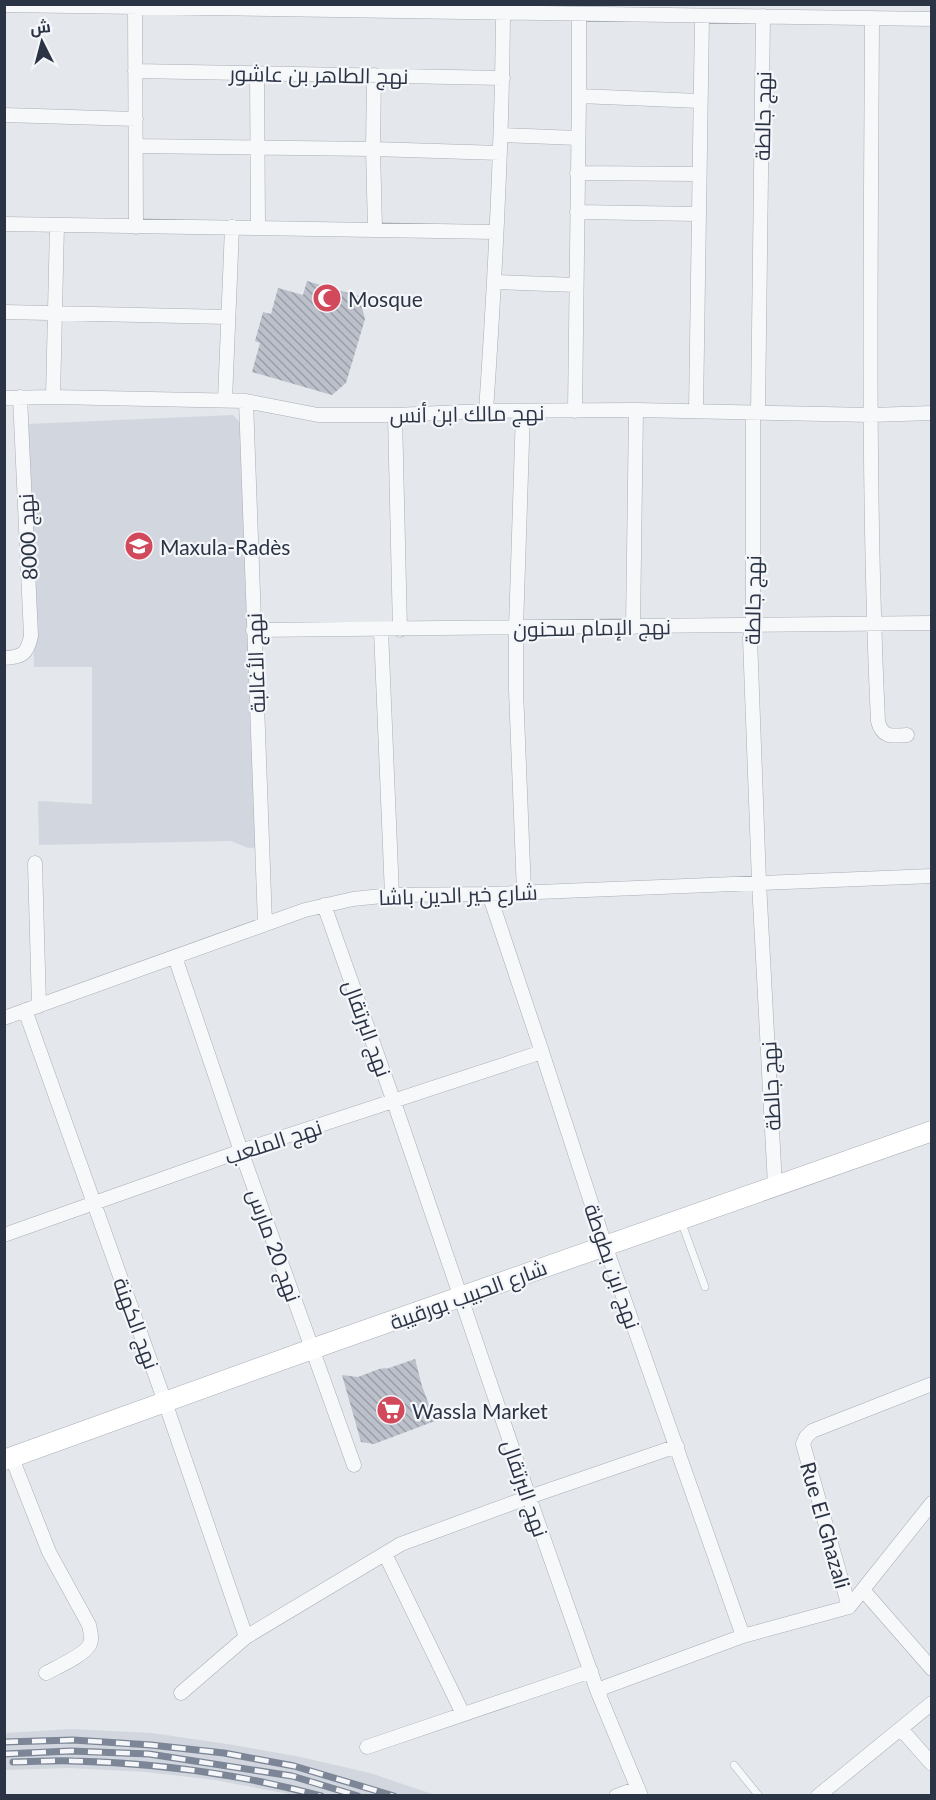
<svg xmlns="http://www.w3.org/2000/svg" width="936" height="1800" viewBox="0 0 936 1800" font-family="Lato,Cairo,sans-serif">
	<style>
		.built { fill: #d2d6de }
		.building { fill: url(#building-back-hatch) }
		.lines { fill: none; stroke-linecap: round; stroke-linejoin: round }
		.lane-casing { stroke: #a9aeb7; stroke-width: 8 }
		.street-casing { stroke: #a9aeb7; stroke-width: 15 }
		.secondary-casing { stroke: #a9aeb7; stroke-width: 21 }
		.lane { stroke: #f7f8fa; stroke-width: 7 }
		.street { stroke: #f7f8fa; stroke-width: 14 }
		.secondary { stroke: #fff; stroke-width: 20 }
		.rail-casing { stroke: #7d8696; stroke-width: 7 }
		.rail { stroke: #f4f6f9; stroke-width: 4.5; stroke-dasharray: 14; stroke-linecap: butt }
		.labels { text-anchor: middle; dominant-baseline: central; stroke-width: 4.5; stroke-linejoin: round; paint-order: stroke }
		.street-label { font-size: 21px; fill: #2b3445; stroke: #f4f6f9 }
		.poi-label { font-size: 21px; fill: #2b3445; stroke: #f4f6f9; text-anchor: start }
	</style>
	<defs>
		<pattern id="building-back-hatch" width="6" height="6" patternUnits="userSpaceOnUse" patternTransform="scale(1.5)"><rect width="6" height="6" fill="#bbc0ca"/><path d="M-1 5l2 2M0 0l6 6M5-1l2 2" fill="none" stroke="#989da6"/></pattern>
	</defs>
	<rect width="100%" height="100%" fill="#e4e7ec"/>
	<!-- built -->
	<path class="built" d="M233,415L241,424L263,847L248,848L231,841L39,845L38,801L92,804V667H34L28,424Z
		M72,1729L152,1733L227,1744L296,1756L370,1773L435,1795H294L215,1780L146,1772L69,1768L5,1770V1733Z"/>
	<!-- building -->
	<path class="building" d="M307,281L359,296L365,319L346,383L332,395L252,372L260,343L255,341L263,312L271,314L278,288L303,295Z
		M415,1359L422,1386L435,1421L374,1444L361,1442L342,1375L358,1377L379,1369L386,1368V1369Z"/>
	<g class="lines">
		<!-- lane casing -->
		<g class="lane-casing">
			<path id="lane" d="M681,1221L705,1287
				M734,1765L759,1796"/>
		</g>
		<!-- street casing -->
		<g class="street-casing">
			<path id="street" d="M4,5L932,19
				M135,7L136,227
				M763,16L758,412L753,417V625L750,638L759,882L775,1186
				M872,18C871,253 867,487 878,721C882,738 892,736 907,735
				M135,71L503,78
				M257,73L258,228
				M374,75L373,149L375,229
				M579,96L700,101
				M4,115L136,119
				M501,135L578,138
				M136,146L373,149L500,153
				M577,173L698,174
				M577,212L698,214
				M4,224L496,232
				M495,282L576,285
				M4,312L228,317
				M53,397L57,225
				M4,398L53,397L246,401L318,415H395L486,411L636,410L871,415L932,413
				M225,400L232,227
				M246,401L265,924
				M486,411C495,279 502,146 503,13
				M523,411L516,628V690L524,892
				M575,411L579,96V14
				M696,411L702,16
				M395,415L400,630
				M633,627L636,410
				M253,630L932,623
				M381,630L392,895
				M4,658C23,657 27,654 31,636L20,397
				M35,863L39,1006
				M489,894L542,1052L605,1245L743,1636
				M324,905L394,1102L529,1497L597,1690L641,1796
				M175,957L241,1151L354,1465
				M25,1010L165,1402L246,1637
				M4,1018L305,910L353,899L392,895L489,894L932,876
				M4,1235L241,1151L542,1052
				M12,1458L49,1552L89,1625C90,1631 93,1638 90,1644C85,1655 57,1667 46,1673
				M385,1554L463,1714
				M863,1590L932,1669
				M849,1607L803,1444L806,1437L812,1431L932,1384
				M597,1690L743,1636L849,1607L932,1503
				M181,1693L246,1637L401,1544L529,1497L677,1446
				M901,1729L932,1764
				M367,1747L591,1671
				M616,1796L638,1788
				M818,1796L932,1703"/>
		</g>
		<!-- secondary casing -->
		<g class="secondary-casing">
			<path id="secondary" d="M4,1460L312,1349L932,1131"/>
		</g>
		<!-- lane -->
		<use href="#lane" class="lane"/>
		<!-- street -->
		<use href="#street" class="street"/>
		<!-- secondary -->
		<use href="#secondary" class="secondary"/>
		<!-- rail casing -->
		<g class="rail-casing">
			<path id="rail" d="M4,1742L73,1740L151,1745L224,1753L294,1766L394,1796
				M4,1754L71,1751L149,1754L292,1776L358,1796
				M13,1762C33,1762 53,1760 73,1761C157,1763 240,1774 321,1796"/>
		</g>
		<!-- rail -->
		<use href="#rail" class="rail"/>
	</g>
	<!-- icons -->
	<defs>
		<g id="mosque-disc" transform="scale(1.5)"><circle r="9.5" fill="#d1495b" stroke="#f4f6f9"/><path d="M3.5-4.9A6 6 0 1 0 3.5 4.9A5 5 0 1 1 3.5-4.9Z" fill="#fff"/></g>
		<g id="school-disc" transform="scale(1.5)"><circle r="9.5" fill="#d1495b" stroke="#f4f6f9"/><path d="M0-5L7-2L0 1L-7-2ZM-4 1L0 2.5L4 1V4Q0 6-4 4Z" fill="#fff"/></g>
		<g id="supermarket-disc" transform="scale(1.5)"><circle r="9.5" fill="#d1495b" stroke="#f4f6f9"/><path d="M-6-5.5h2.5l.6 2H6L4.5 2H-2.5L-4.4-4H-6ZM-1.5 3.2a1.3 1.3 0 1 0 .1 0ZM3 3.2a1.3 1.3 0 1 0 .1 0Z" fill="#fff"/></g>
	</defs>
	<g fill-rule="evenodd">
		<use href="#mosque-disc" x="327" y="298"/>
		<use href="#school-disc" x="139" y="546"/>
		<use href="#supermarket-disc" x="391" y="1410"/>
	</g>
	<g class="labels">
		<!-- street labels -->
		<g class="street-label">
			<text transform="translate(319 74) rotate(1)">نهج الطاهر بن عاشور</text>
			<text transform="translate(762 116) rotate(-89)">نهج جالطة</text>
			<text transform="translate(467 413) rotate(-1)">نهج مالك ابن أنس</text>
			<text transform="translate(27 537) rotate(-93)">نهج 8000</text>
			<text transform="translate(752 600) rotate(-89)">نهج جالطة</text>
			<text transform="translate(592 627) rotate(-1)">نهج الإمام سحنون</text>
			<text transform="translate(255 663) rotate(-92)">نهج الأغالبة</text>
			<text transform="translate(458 894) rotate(-2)">شارع خير الدين باشا</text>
			<text transform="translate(368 1028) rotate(70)">نهج البرتقال</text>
			<text transform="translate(770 1086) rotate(-93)">نهج جالطة</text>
			<text transform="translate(273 1141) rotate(-18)">نهج الملعب</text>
			<text transform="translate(275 1245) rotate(70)">نهج 20 مارس</text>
			<text transform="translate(613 1266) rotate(71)">نهج ابن بطوطة</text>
			<text transform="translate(468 1294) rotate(-20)">شارع الحبيب بورقيبة</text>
			<text transform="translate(137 1323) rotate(70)">نهج الكهنة</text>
			<text transform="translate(526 1488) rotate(71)">نهج البرتقال</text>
			<text transform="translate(826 1525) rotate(74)">Rue El Ghazali</text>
		</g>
		<!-- poi labels -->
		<g class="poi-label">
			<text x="348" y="298">Mosque</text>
			<text x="160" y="546">Maxula-Radès</text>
			<text x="412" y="1410">Wassla Market</text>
		</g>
	</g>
	<!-- border -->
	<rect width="936" height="1800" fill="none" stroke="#2b3445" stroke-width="12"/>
	<!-- north arrow -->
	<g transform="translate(42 42) rotate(354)" stroke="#f4f6f9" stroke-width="4.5" paint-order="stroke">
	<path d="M0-4.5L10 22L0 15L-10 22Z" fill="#2b3445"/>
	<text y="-9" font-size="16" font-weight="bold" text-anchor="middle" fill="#2b3445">ش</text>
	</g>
</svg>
